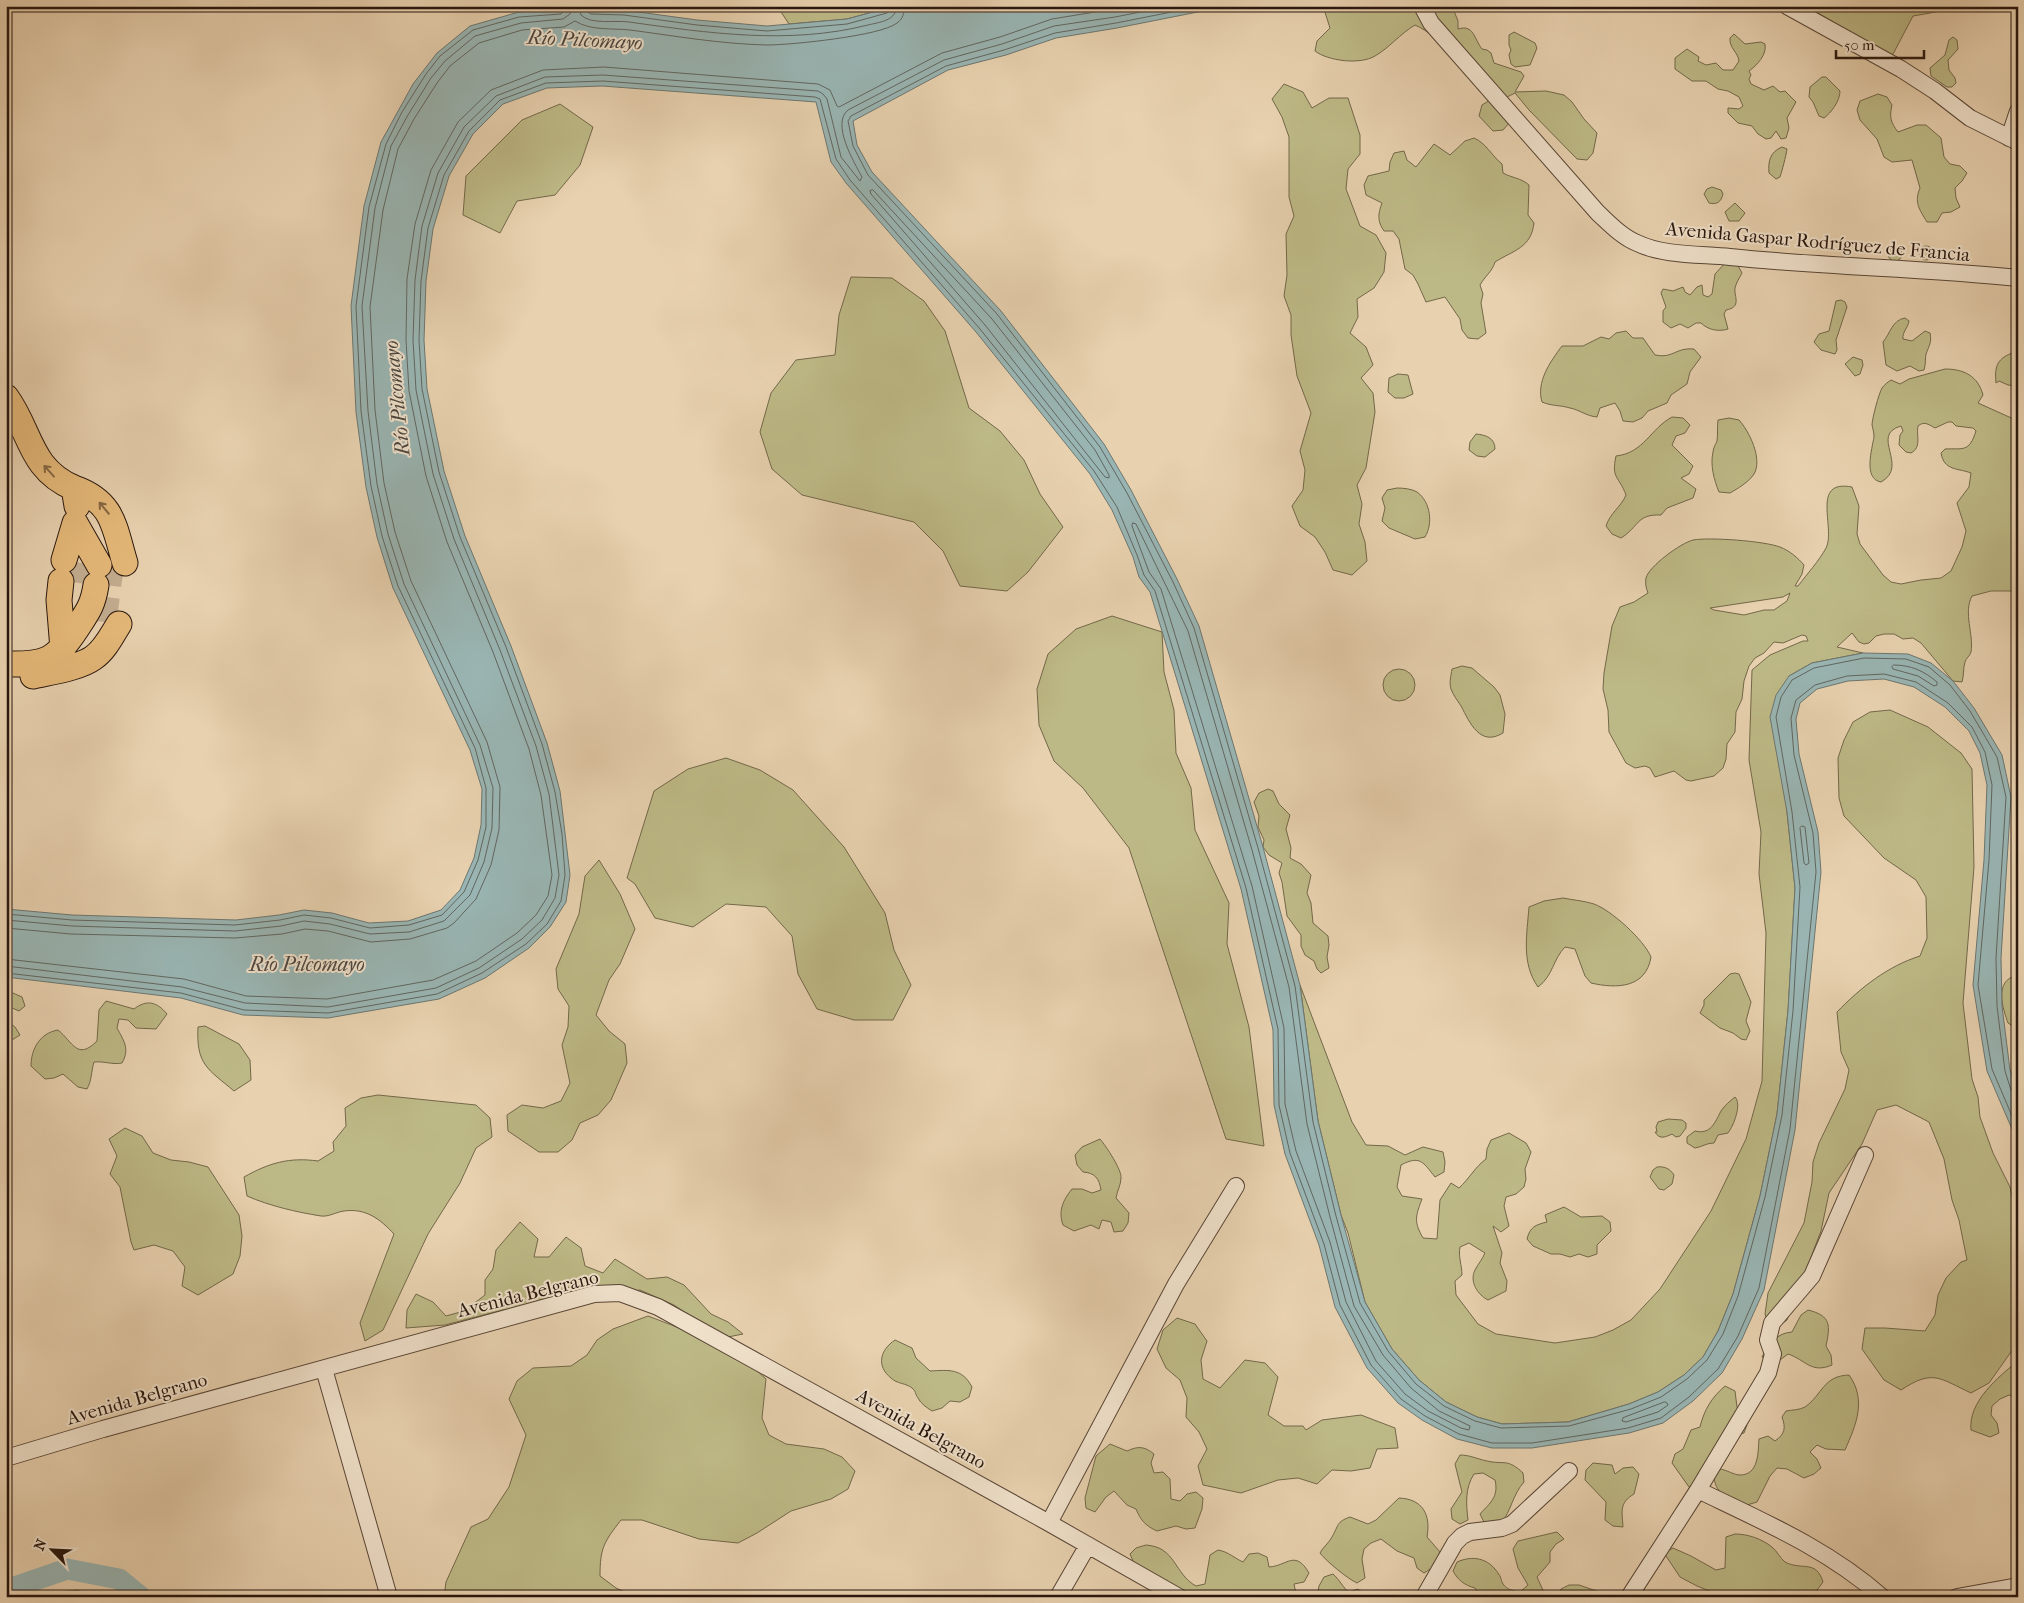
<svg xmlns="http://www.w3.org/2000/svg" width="2024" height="1603" viewBox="0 0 2024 1603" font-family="'IM FELL French Canon',serif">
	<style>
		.green { fill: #bdb986; stroke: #73684a; fill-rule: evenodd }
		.water { fill: #99b5b3; stroke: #6c7671 }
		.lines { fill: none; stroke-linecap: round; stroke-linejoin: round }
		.shore { stroke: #616660; stroke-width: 1 }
		.river { stroke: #99b5b3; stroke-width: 21 }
		.highway-tunnel { stroke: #c2ac8f; stroke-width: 25; stroke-dasharray: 25 12; stroke-linecap: butt }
		.minor-casing { stroke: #594636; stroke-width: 18 }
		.highway-casing { stroke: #29170e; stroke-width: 27 }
		.minor { stroke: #f0e1cb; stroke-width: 16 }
		.highway { stroke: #e4b878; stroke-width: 25 }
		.oneway { stroke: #866843 }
		.labels { text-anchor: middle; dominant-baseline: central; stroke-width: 4; stroke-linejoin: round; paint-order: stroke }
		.street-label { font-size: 19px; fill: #29170e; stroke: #f0e1cb }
		.water-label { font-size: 20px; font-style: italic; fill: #4b4640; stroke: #f0e1cb }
	</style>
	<rect width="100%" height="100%" fill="#e8d1af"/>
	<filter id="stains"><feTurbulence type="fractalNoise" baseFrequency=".004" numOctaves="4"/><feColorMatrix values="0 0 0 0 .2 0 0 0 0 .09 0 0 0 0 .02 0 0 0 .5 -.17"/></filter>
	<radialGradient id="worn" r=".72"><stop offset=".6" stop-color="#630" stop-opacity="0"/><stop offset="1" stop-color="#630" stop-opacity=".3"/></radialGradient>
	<!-- green -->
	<path class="green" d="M777,6H895L847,19L789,24Z
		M1323,6H1452L1458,21V29C1474,24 1474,39 1482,49L1487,50L1491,53L1494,63L1521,72L1524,76L1515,92L1546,91L1564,95L1572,102L1584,119L1597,133L1593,153L1587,160L1577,159L1529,110L1515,93L1505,98L1510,122L1503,130L1493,131L1479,116L1482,105L1495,97C1473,75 1442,37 1415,25C1400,34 1389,48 1375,56C1360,65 1328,61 1315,51L1317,41L1330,28Z
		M1806,6H1938L1936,12L1913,16L1892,56Z
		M1514,32L1535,43L1537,48L1530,65L1515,67L1511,64L1509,55L1511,50L1509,45V35Z
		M1734,34L1745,44L1761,42L1765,44C1767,55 1757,65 1749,71L1751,75L1749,79L1751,84L1764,90L1773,86L1780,92L1785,91L1796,102L1787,118L1789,128L1786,138L1781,139L1776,131L1771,138L1766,139L1758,134L1752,126L1738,123L1728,113V108L1739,109L1743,106L1739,97L1728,91L1718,89L1706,81H1692L1675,69V58L1687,49L1699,57L1698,61L1706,65L1716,63L1723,70H1733L1739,61C1738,52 1729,48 1730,38Z
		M1953,37L1957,40L1958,49L1948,60L1949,70L1955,78L1956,83L1952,87H1947L1931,76L1930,68L1945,55L1949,40Z
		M1822,77H1826L1840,91C1840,101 1831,113 1824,118L1819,116L1813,102L1809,97L1810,87Z
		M1284,84L1303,92L1312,108L1329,98H1348L1360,135V154L1348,169L1346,189L1360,226L1376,235L1386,253L1384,272L1374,288L1357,299L1358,317L1350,333L1366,347L1373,365L1361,378L1373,393L1375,412L1366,468L1357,485L1362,504L1359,524L1365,542L1367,561L1352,575L1333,570L1325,552L1315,537L1300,526L1292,506L1303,490L1305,470L1300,451L1311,413L1297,376L1291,335V315L1284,296L1287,275L1286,234L1294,216L1289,197V137L1282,117L1272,99Z
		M1878,94L1887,97L1892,105C1889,117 1891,123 1898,132L1917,125H1926L1941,138L1944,157L1950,164L1960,166L1967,173L1962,181L1955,188L1956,198L1960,207L1951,212L1942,213L1937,222H1927C1919,209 1914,202 1920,188L1912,160L1892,162L1884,157L1877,139L1860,120L1857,110L1860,101Z
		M560,104L593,127L580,165L555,195L517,201L500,233L463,215L466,176L522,120Z
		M1474,138C1486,143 1491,155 1502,164L1503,173C1512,178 1521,178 1529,185L1528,215L1534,223C1531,248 1514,250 1495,262C1492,272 1485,276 1480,285L1483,294L1481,303L1486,333L1478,339L1468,338L1462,330L1460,319L1445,297L1426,302L1418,284L1413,275L1405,269L1399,239L1393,231H1384C1377,221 1378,214 1382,203L1366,195L1364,185L1368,176L1389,171L1390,162L1394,153L1404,151L1407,160L1416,167L1434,144L1450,155L1465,141Z
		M1782,147L1787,149C1786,156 1782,171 1780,177L1776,179L1769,173C1768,161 1770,152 1782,147Z
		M1712,187L1721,190L1723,194C1721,202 1717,205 1709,203L1704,194L1707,189Z
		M1735,203L1745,213L1739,221H1729L1725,212Z
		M1919 253a7 7 0 1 1 14 0a7 7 0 1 1-14 0Z
		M1888 254a7 7 0 1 1 14 0a7 7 0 1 1-14 0Z
		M1726,262L1737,264L1742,273C1740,277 1736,283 1735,288C1734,297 1742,307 1726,310L1724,314L1728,329C1719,332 1708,330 1701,323H1696L1688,328L1680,324L1671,328L1663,322V311L1666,307L1661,293L1663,289L1673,291L1683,287L1685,292L1690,295L1697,287L1702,285L1703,295L1708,297L1712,294L1715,274Z
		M851,277L892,278L924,301L945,331L969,408L1000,431L1024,460L1040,494L1063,527L1028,572L1007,591L960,586L943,551L914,522L802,495L772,469L760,432L771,393L796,360L835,355L839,315Z
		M1841,300L1845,302L1847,307L1836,340L1837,350L1835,354L1821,350L1814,342L1819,334L1829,331L1836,301Z
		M1905,318L1909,321C1908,328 1902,332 1903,339L1912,341L1925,331L1930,333C1932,342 1929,346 1926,354C1925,359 1926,364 1924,370L1919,371L1910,366L1897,371L1886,365L1883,342C1890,334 1892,320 1905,318Z
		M1626,331L1633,338H1643L1655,355C1673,359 1676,347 1694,349L1701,357L1690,372L1687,384L1671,395L1667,403L1648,411L1642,418L1633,422L1623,421L1620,411L1615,403L1600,408L1597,417C1586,416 1580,410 1570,408C1560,405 1551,406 1542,402C1536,382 1550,362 1562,346H1583L1601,337L1609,339L1616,333Z
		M2018,351V386L2008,385L1999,381L1996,383C1994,363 1999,357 2018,351Z
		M1853,357L1862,360L1863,365L1860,374L1855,376L1845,364Z
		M1945,369C1964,369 1978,376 1983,395L1978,403L2018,421V591H1991L1972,596C1963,613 1974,634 1971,652C1970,656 1966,658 1965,662C1963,668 1964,676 1962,682L1953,681L1921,643L1913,638L1903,639L1894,634H1884L1876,636L1869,643L1864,644L1859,642L1852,633L1837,647L1863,653L1812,663L1789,676L1787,812L1795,888L1788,1011L1777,1114L1760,1196L1733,1294L1718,1331L1703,1357L1684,1375L1658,1392L1629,1404L1568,1422L1502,1424L1477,1417L1446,1402L1419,1380L1392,1349L1365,1302L1348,1233L1341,1215L1318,1121L1300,985L1352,1122L1366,1145L1388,1146L1405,1155L1423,1147L1443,1152L1445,1162L1444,1172L1435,1177C1423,1162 1420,1155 1401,1165L1397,1187L1402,1196L1422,1199C1415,1217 1414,1222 1423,1238L1437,1239L1440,1200L1451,1183L1459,1188C1469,1179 1475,1167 1486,1159L1487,1149L1491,1140L1509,1133L1526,1143L1531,1152L1525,1169L1526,1179L1524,1187L1516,1194L1506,1197L1504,1206L1509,1226L1501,1232L1493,1226L1502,1253L1500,1263L1507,1281L1506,1291L1488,1300C1478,1295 1469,1282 1475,1270C1478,1264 1482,1260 1485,1253L1469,1243L1460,1247C1458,1257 1462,1265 1462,1275L1455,1281L1456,1295L1478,1324L1496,1334L1555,1343L1595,1337L1613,1330L1631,1320L1660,1289L1711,1211L1746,1139L1762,1081L1766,933L1759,874L1761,832L1749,760L1752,670L1770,655L1803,641H1808L1806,636L1802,635L1783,643L1774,642L1764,653L1755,658L1749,666L1744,681L1742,699L1736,712L1735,732L1727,744L1726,759L1723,768L1714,776L1691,781L1686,780L1674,771L1655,777L1650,768L1645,766L1635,768L1626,763L1609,732L1608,710L1603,689L1604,673L1612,626L1620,607L1634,602L1648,593C1646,588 1645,583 1646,578C1649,566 1681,543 1693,540C1710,537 1764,541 1780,547C1790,551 1798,558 1804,565L1802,574L1795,586H1798C1807,574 1819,561 1826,548C1836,528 1810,479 1852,487L1859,506L1857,534L1860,544L1883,575L1891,582L1901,584L1921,580L1941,578L1951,571L1962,547L1966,531L1957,503L1969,487L1971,473C1958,468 1944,471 1941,453L1945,449C1963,448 1969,453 1976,431L1973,428L1956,426L1952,422H1948L1935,428C1928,424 1924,421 1918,426C1916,436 1922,447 1911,453L1906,452L1899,445L1900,435L1903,431L1901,426C1869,435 1910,466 1881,482C1863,479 1872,449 1874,437C1874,433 1873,429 1872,425C1872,419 1879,393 1882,388C1884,385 1888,382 1891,380L1900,384L1909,379ZM1790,593L1787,601L1774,610H1764L1744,615L1714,610L1710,608L1783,597Z
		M1398,374L1408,375L1413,394L1404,398H1395L1388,392L1389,378Z
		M1672,417L1683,418L1690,425L1685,433L1676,436L1672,445L1693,466L1689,474L1681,478L1696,489L1693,498L1667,508L1661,515C1636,514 1639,527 1621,538L1612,534L1606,526C1610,513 1621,507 1626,495C1619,476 1611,479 1616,456C1644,453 1650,429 1672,417Z
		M1729,418L1739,420C1749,431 1763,459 1754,474C1749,482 1737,489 1730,493L1719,492C1714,480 1710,465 1713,452C1713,448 1716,444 1717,441C1718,434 1717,428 1718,420Z
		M1476,434C1486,435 1495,438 1495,449L1485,457L1477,456L1469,450L1470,442Z
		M1397,488C1404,488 1412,489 1417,492C1431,502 1433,524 1425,537L1415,539L1389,528L1382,521L1385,508L1382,498L1387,490Z
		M1112,616L1162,632L1164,672L1174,710L1176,753L1191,788L1195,830L1229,903L1227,944L1249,1027L1264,1146L1226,1139L1129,848L1083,788L1054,761L1039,725L1037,689L1048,654L1076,629Z
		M1462,666L1472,668L1494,687L1500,695L1505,714L1503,733C1480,747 1470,723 1461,706C1458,701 1453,695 1451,689C1449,682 1451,676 1452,669Z
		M1383 685a16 16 0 1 1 32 0a16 16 0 1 1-32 0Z
		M1890,710L1928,727L1961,753L1972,769L1974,867L1963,1003L1972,1079L1978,1097L1980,1117L1993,1153L2010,1187L2018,1224V1342L1989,1383L1971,1393C1939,1378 1933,1369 1901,1390L1884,1380L1862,1349L1865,1328H1885L1925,1331L1935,1315L1938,1295L1946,1278L1961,1262L1967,1260L1959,1220L1952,1200L1944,1159L1929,1122L1896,1105L1877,1110L1862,1144L1829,1193L1821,1231L1787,1320L1771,1332L1765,1314L1768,1293L1804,1223L1812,1182L1813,1162L1819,1143L1845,1089L1849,1070L1841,1052L1837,1012C1860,988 1888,966 1920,956L1927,938L1926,897L1916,880L1884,858L1844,816L1839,798L1838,758L1844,740L1853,722L1870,712Z
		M726,758L760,770L793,790L844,847L885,913L894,950L911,985L893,1020H854L817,1009L798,974L792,936L766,907L726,904L693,927L655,918L635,884L627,878L654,791L688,769Z
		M1268,789L1273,791L1279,804L1290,815L1286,829L1291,848L1290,858L1301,864L1311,875L1307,893L1311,903L1313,923L1328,936L1329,945L1327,957L1329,968L1321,973L1317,969L1314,961L1305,955L1301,946V935L1287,916L1282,882L1279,873L1282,863L1269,855L1263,847L1264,840L1258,827L1259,816L1254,802L1259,793Z
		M599,860L620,894L635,929L620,964L609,980L596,1015L609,1031L625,1044L627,1063L611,1100L598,1115L580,1123L572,1140L558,1152H539L508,1131L507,1115L522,1105L543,1108L561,1101L570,1083L562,1045L568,1027L569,1006L558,989L556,969L579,914L585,876Z
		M1563,898C1573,900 1585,901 1594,904C1611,910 1644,940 1651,957C1646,988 1617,989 1591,983L1585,976L1575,949L1565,947C1553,959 1553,976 1538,987C1521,963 1527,934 1529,907L1544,901Z
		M1735,973L1739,974L1751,1002L1746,1021L1750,1031L1746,1040L1741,1039L1733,1033L1720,1028L1700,1013L1704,1005V1000L1730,974Z
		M2012,977L2018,979L2016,1028L2008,1023C2003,1009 1995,985 2012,977Z
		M6,990L22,997L25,1006L19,1011L10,1007L6,1010Z
		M106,1001L134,1009C147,999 157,1002 167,1014L156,1029L136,1028L128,1020L119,1019L117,1028C124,1041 130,1049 122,1063C112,1065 105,1061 94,1062C91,1072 92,1080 87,1089L78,1087L63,1074L54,1078L45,1079L31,1066C31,1049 40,1033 58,1030C73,1042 77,1061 97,1041L99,1010Z
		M6,1020L15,1027L20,1035L12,1040L6,1037Z
		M205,1026L239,1044L250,1060L251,1080L234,1091C208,1069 196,1065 198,1027Z
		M378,1095L476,1105L490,1118L492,1137L476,1148L460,1183L428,1234L383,1330L365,1341L360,1323L394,1234C380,1219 366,1208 344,1211C336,1212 329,1217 321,1216C296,1212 270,1206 247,1196L244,1177C269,1163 289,1157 318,1161L334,1151L333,1142L346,1126L345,1108L361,1098Z
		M1735,1097C1742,1104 1734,1125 1728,1133L1718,1135L1714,1143C1706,1143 1702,1147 1695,1148L1687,1143V1137L1695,1131C1711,1135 1715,1122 1721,1111C1725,1105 1730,1101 1735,1097Z
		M1668,1119L1682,1120L1686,1123V1128L1680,1136L1676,1137L1672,1134C1664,1138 1659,1139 1655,1132H1657L1656,1127L1658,1122Z
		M125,1128L142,1136L153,1153L171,1160L189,1162L208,1167L239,1215L242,1236L240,1256L233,1274L198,1295L182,1286L185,1267L173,1251L154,1245L134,1250L131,1242L120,1187L110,1174L117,1156L109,1139Z
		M1100,1139C1106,1146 1122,1170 1121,1178C1121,1185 1117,1191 1116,1198L1129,1213L1128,1223L1123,1231L1114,1232L1111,1222L1102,1220L1099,1229L1091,1225L1074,1231L1063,1225C1058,1211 1063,1200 1072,1189H1082L1092,1193L1101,1190C1099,1178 1095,1173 1083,1172L1077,1165L1075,1155L1082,1147Z
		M1657,1167C1665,1166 1670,1169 1674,1175L1672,1184L1664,1190L1659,1189L1650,1177L1653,1170Z
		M1564,1207L1581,1217L1602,1216L1610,1222L1611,1231L1597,1245V1254L1588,1257L1579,1254L1570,1257L1560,1254H1551L1533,1246L1527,1239C1530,1227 1535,1225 1547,1222L1545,1215Z
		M520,1222L538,1239L534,1257H549L566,1237L581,1248L585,1266L603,1273L615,1259L647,1279L667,1277L684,1285L711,1314L728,1322L743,1334L723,1338L674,1305L640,1290L620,1293L600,1286L579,1285L560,1290L524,1308L503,1310L445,1325L406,1328L407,1310L416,1294L433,1302L446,1316L464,1311L485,1295V1280L493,1269L496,1250Z
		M1808,1310C1832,1316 1830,1326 1826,1346L1831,1355L1832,1365C1811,1374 1806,1360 1788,1354L1780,1360L1770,1362L1762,1357C1768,1344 1777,1333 1792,1332L1801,1315Z
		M648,1316C690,1332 733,1348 766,1379L762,1418L769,1435L786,1444L824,1449L842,1457L855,1471L848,1489L831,1499L791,1511L757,1533L738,1543L699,1539L642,1520H621C604,1542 600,1548 600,1576L616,1588L636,1597H444L446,1582L471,1527L488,1519L509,1487L526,1435L509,1399L517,1381L533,1368L571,1366L587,1355L597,1340L613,1329Z
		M1177,1318L1195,1324L1207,1341L1201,1360L1203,1379L1220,1388L1245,1360L1265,1363L1278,1377L1268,1415L1284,1426H1303L1306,1430L1322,1420L1361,1415L1395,1428L1398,1448L1377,1449L1370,1468L1351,1471L1332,1470L1317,1484L1298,1478L1278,1480L1241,1493L1203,1485L1198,1466L1207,1449L1199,1432L1186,1417L1187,1398L1180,1380L1166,1368L1157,1349L1163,1330Z
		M895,1340L912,1348L916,1358L930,1371C949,1370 962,1368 972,1387L969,1397L960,1402L950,1401L942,1408L932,1411C926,1407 921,1404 918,1398C915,1394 916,1391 912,1388C906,1383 897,1384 891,1378C876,1366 880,1350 895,1340Z
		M2018,1361V1399L2009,1395L2000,1399L1992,1406L1991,1415L1997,1423L1999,1433L1990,1437L1971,1430C1968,1402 1998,1377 2018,1361Z
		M1849,1375C1867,1400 1856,1425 1845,1450L1826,1449L1817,1445L1810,1452L1817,1459L1821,1468L1814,1474L1804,1478L1787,1469L1777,1468L1770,1476L1757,1502L1747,1505C1731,1498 1716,1497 1714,1477L1720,1469C1727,1470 1734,1475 1740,1475C1759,1475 1758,1452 1759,1439L1768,1436L1775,1441C1785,1434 1786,1428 1782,1417L1786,1411C1791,1410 1800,1410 1805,1407C1823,1394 1823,1376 1849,1375Z
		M1725,1386L1735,1391L1737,1407L1747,1425L1744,1433L1728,1437L1714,1463L1704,1464L1702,1483L1698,1490L1689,1487L1672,1463L1675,1454L1683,1449L1691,1430L1700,1427C1704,1410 1712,1397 1725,1386Z
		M1110,1444L1127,1451C1138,1446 1144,1446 1154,1454L1151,1463L1154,1473L1163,1472L1170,1479L1171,1499L1180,1501L1187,1494L1196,1492L1203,1498L1202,1509L1195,1528L1186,1529L1176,1526L1157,1531C1146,1526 1141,1521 1136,1509L1127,1505L1114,1491L1106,1497L1095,1512L1086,1508L1085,1498L1096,1456Z
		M1460,1455C1470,1455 1477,1459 1487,1461C1505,1465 1507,1458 1523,1473L1524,1482C1513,1494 1511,1511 1501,1524L1484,1522L1480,1514C1490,1503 1499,1497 1495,1480L1483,1473L1474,1474C1465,1488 1466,1503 1468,1520L1460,1524L1452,1519L1451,1509L1462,1492L1455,1464Z
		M1593,1463L1612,1465L1615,1474L1623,1468L1633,1467L1639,1474L1634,1494C1619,1503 1622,1511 1623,1527L1613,1526L1605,1520L1606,1502L1585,1480L1586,1470Z
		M1399,1498C1423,1499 1431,1515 1427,1537L1440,1552C1438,1563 1434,1567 1424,1573L1417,1568L1414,1558L1397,1551L1381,1539L1371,1543L1364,1549L1362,1559L1365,1578L1357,1583C1348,1579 1326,1561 1320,1553C1323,1547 1329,1543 1332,1537C1339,1525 1336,1522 1350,1517L1368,1524L1376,1520Z
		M1557,1532L1564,1539L1556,1544L1550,1552V1562L1537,1577L1546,1597H1480L1475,1588C1464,1585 1458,1580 1453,1571L1457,1562C1473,1555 1488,1558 1498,1573C1501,1576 1501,1581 1503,1584C1507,1590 1514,1591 1520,1592L1528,1585L1518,1568L1513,1549L1518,1541Z
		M1735,1534C1748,1534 1762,1539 1772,1547C1777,1551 1780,1558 1785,1562C1802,1571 1816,1559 1823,1582L1812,1597H1724L1697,1586L1680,1577L1664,1553L1673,1548L1691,1556L1716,1570L1725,1568L1726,1537Z
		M1146,1545C1176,1547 1174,1574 1196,1586L1205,1584L1210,1555L1218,1550C1229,1552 1234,1558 1243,1562L1249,1554L1258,1553L1267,1557L1269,1567C1287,1566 1295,1549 1309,1573L1304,1582L1294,1584L1296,1594L1300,1597H1187L1134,1563L1130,1554L1136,1548Z
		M1333,1574C1339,1579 1344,1589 1349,1592L1358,1589L1368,1597H1317L1319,1586L1324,1577Z
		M1569,1585H1579L1614,1597H1559L1561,1589Z
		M78,1590L93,1597H46L59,1592Z"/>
	<!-- water -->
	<path class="water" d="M895,6H1228L1117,28L1056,38L1006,55L948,70L853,121L857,145L872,172L1001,311L1104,444L1131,490L1177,579L1199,626L1263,847L1300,985L1318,1121L1341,1215L1365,1302L1392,1349L1419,1380L1446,1402L1477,1417L1502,1424L1568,1422L1629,1404L1658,1392L1684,1375L1703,1357L1718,1331L1733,1294L1760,1196L1777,1114L1788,1011L1795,888L1787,812L1770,717L1776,695L1789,676L1812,663L1863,653L1908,654L1931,663L1953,681L1974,708L2002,755L2011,797L2001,958L2002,1006L2010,1070L2018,1093V1143L1987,1071L1973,985L1984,860L1987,785L1980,753L1969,731L1945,707L1914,687L1884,679L1848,681L1817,689L1800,703L1796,719L1799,754L1818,832L1821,872L1795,1130L1764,1290L1742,1339L1722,1373L1693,1401L1663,1423L1629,1433L1532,1448H1492L1457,1439L1422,1420L1398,1403L1367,1368L1335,1307L1319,1245L1285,1154L1274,1105L1273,1030L1241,889L1150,592L1139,577L1133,557L1112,510L1090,474L976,332L846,183L831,162L816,102L602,86L547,88L503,104L473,134L449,176L433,229L426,281L424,340L427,389L444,471L465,536L511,646L547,743L560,791L570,875L566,902L550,927L529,948L485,978L439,999L328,1018L243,1015L181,998L6,977V909L72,915L236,920L279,915L304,910L332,913L369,923L408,921L441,910L460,890L474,858L481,825L482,789L470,750L393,588L377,537L366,487L356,412L351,306L364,206L381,142L413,84L437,53L470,26L519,12L572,8L624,10L697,20L767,26L847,19Z"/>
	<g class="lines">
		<!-- shore -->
		<path class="shore" d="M579,6L581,15C591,25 615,20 629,22C708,33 789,45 868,25C880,22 896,21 897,6
			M585,6L586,11L591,14L624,15L697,25L767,31L847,24L887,13L891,6
			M1202,6L1116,23L1055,33L1004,50L946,66L851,116L848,121L853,146L868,175L997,314L1100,447L1127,493L1173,582L1194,628L1258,848L1295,986L1313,1122L1336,1216L1360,1303L1388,1351L1416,1384L1444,1406L1475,1421L1501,1428L1569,1426L1631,1409L1661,1397L1687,1379L1707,1360L1723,1334L1738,1296L1765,1197L1782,1115L1793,1011L1800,887L1792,812L1776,717L1781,697L1792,680L1814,668L1864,658L1906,659L1929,667L1950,685L1970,711L1997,757L2006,797L1996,958L1997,1006L2005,1071L2011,1090L2018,1092
			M873,190L992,319L1095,450L1109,475V478L1105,477L985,325L871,194L870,191Z
			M1133,523L1136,524L1188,631L1252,850L1289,987L1307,1124L1330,1217L1354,1306L1383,1355L1411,1388L1439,1411L1470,1426L1469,1430L1461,1428L1428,1411L1405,1394L1376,1361L1346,1302L1330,1242L1296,1151L1285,1104L1284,1028L1252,886L1161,589L1149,572L1132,526Z
			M1894,665C1911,665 1924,671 1937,682V685L1934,686L1918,676L1893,669L1892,667Z
			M1802,826L1805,827L1809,863L1806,865L1804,863L1800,828Z
			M6,914L72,920L235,925L280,920L304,915L331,918L370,928L409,925L442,915L464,892L478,860L486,827V788L475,748L398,586L382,536L371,486L361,411L356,306L369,207L386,144L402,112L426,74L440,56L473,30L519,17L561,14L564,11L565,6
			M6,920L72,926L235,931L281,926L304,921L330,924L370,934L409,932L444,921L470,895L484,862L492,828L493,788L480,745L404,584L388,534L377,484L368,411L362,306L375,208L391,146L408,115L431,78L445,61L475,36L521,23L563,19L570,14L572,6
			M6,928L71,934L235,938L282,934L305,929L328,931L371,942L410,939L447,928L454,923L476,899L491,865L499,830L500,787L487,742L411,581L395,532L384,483L375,410L370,307L383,210L398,149L414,119L437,83L450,66L479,43L522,30L564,27L575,21C591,31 612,28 630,30C675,36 721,44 767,45C790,45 881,36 897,23C903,19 904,13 905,6
			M6,959L184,979L246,996L327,999L433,980L476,961L517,933L536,915L548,896L552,875L541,795L529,749L493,652L447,542L426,476L409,391L406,340L407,279L415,224L431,170L458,122L491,90L543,70L604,67L818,84L830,90L837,106L839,107L942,53L1000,37L1052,19L1132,6
			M6,966L182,987L245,1003L328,1007L436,988L479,968L522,939L542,920L555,898L559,875L549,794L536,746L500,650L454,539L433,474L416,390L413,340L415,280L422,226L438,173L464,127L496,96L545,77L603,75L818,91L823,94L827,99L841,157L860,181L862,177C854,162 831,124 848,110L944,60L1002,44L1054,26L1115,17L1171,6
			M6,973L181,993L244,1010L328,1013L437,994L482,973L526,944L547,924L561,901L565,875L562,834L555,792L542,744L506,647L460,537L439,472L422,389L419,340L421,281L428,228L444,175L469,131L500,100L546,83L603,81L815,97L820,99L836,159L850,180L980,329L1094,471L1117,507L1137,555L1144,575L1155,591L1246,888L1278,1029L1279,1105L1290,1153L1324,1244L1340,1305L1371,1365L1401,1399L1425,1416L1459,1434L1492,1443H1532L1628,1428L1661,1418L1689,1397L1718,1369L1738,1336L1759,1288L1790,1129L1816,872L1813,833L1794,755L1791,718L1796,700L1815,685L1847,676L1884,674L1916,682L1948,703L1972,727L1985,752L1992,785L1989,860L1978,985L1992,1069L2018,1130
			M1665,1402L1667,1403L1668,1405L1658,1412L1626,1422L1622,1421L1623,1418Z"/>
		<!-- river -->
		<path class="river" d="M6,1590L67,1569L119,1579L141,1597"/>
		<!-- highway-tunnel -->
		<path class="highway-tunnel" d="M79,583L82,563
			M104,622L112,561"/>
		<!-- minor casing -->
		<g class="minor-casing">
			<path id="minor" d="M1422,6L1431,23L1598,213C1610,224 1622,237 1637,243C1664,256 1701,254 1730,257C1826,267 1922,268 2018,278
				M1787,6L1901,69L1935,91L1970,118L2018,142
				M2009,138L2018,111
				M324,1369L389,1597
				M6,1458L103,1429L594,1294L620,1293L658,1307L1049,1523L1179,1597
				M1698,1490C1762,1521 1828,1549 1882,1597
				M1049,1523L1176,1284L1236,1186
				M1058,1597L1088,1545
				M1424,1597L1455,1543L1462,1536L1470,1532L1502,1528L1512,1524L1569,1471
				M1629,1597L1698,1490L1768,1373L1773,1354L1768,1340L1772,1323L1812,1276L1865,1155
				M1957,1597L2018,1586"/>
		</g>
		<!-- highway casing -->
		<g class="highway-casing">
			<path id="highway" d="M6,397C31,431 29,469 74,488L77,506
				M74,488C114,502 114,527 125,563
				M75,523L99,565
				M64,560L75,523
				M61,581L59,600L63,649
				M6,664C46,665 55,661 77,628C88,611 93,605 96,585
				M33,676C51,672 79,668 93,658C105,650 112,635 119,624"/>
		</g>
		<!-- minor -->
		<use href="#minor" class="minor"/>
		<!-- highway -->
		<use href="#highway" class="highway"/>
	</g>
	<!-- one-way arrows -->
	<defs><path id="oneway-shaft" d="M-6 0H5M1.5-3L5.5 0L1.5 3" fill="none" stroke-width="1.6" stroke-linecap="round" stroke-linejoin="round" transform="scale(1.25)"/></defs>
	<g class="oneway">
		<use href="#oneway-shaft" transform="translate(49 471) rotate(-132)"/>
		<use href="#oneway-shaft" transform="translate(104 508) rotate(-130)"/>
	</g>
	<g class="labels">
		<!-- street labels -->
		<g class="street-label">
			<text transform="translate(1818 242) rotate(5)">Avenida Gaspar Rodríguez de Francia</text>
			<text transform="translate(528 1294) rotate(-14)">Avenida Belgrano</text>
			<text transform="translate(137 1399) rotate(-16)">Avenida Belgrano</text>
			<text transform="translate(921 1429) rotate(29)">Avenida Belgrano</text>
		</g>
		<!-- water labels -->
		<g class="water-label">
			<text transform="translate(585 40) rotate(3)">Río Pilcomayo</text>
			<text transform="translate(397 398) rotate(-96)">Río Pilcomayo</text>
			<text x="307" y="964">Río Pilcomayo</text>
		</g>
	</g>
	<!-- margin -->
	<rect width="2024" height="1603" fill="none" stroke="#e8d1af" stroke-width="25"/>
	<rect x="8" y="8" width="2009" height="1588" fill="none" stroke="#29170e" stroke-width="2.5"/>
	<rect x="12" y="12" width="1999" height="1578" fill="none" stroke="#29170e"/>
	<!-- north arrow -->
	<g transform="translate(52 1550) rotate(294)" stroke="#f0e1cb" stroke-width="4" paint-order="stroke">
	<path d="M0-4L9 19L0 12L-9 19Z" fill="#29170e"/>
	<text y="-8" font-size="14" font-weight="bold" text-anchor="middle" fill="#29170e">N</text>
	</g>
	<!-- scale -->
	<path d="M1836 50v8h88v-8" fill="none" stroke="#29170e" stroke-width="2.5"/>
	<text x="1844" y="50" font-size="15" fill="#29170e" stroke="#f0e1cb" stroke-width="4" paint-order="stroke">50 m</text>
	<rect width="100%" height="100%" filter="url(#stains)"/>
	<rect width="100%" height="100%" fill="url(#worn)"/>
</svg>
